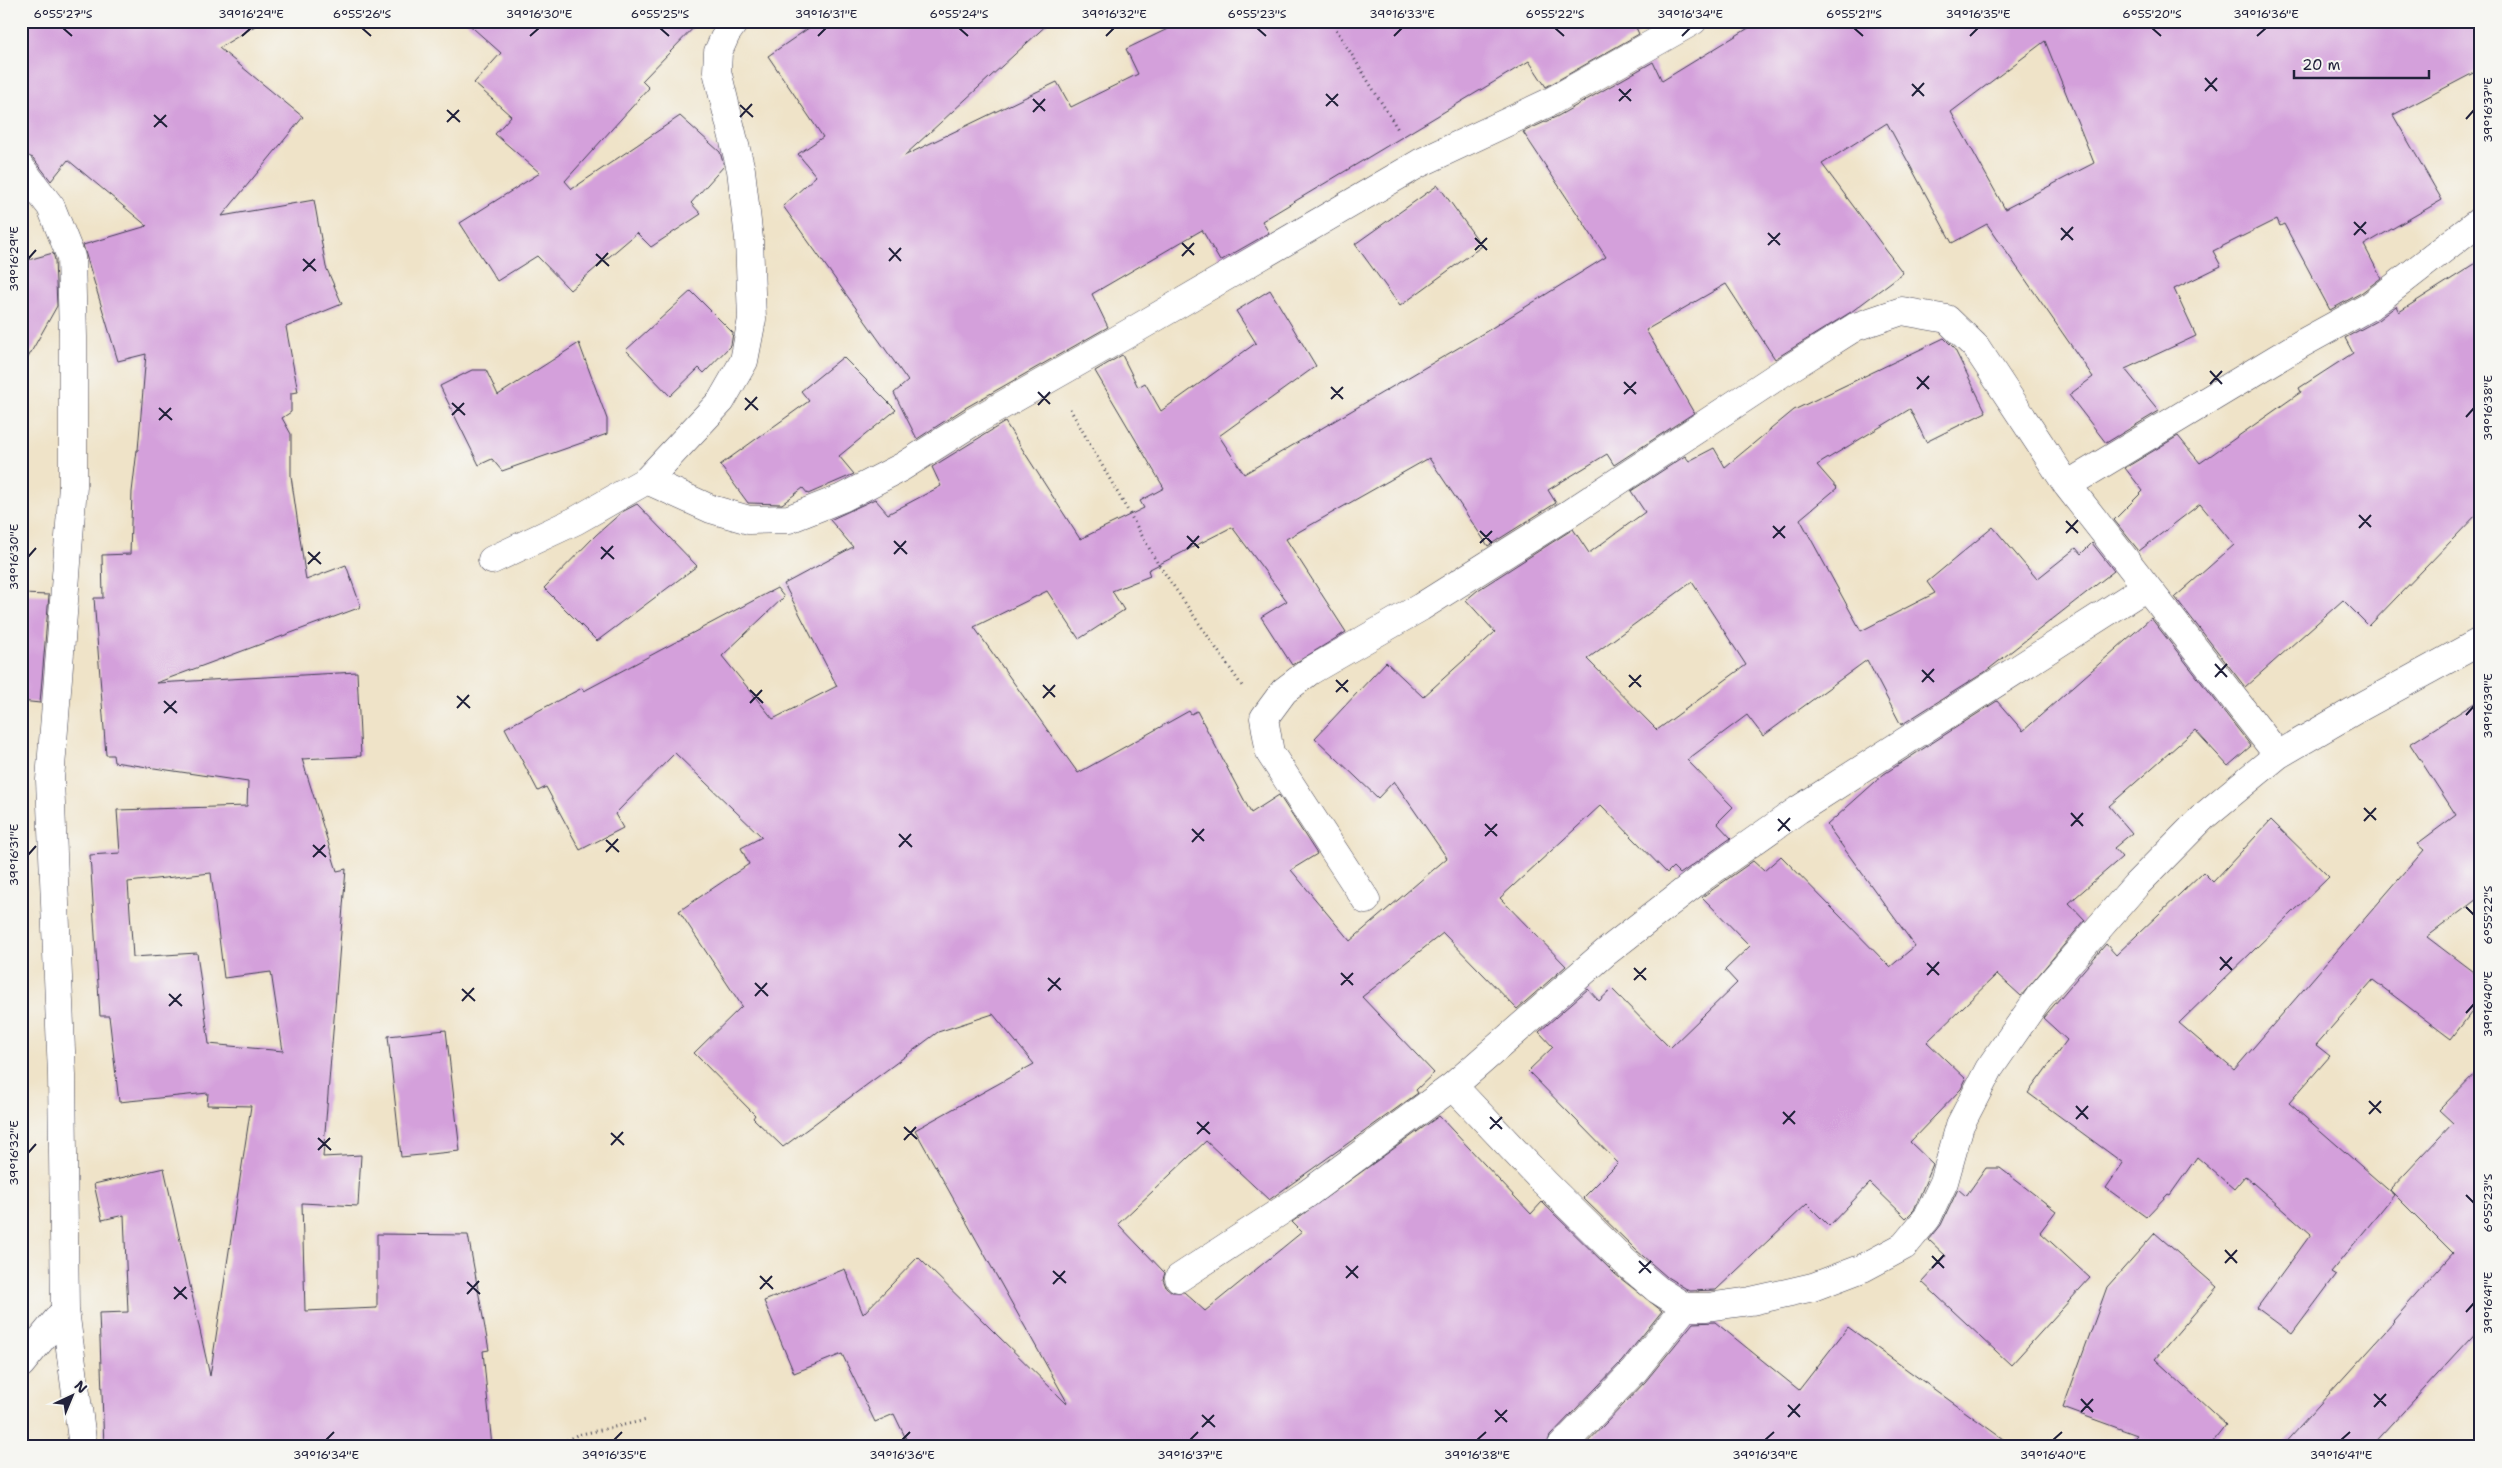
<svg xmlns="http://www.w3.org/2000/svg" width="2502" height="1468" viewBox="0 0 2502 1468" font-family="'Shantell Sans',sans-serif">
	<style>
		.building { fill: #d4a0db; fill-rule: evenodd }
		.lines { fill: none; stroke-linecap: round; stroke-linejoin: round }
		.minor-casing { stroke: #413f50; stroke-width: 29 }
		.path { stroke: #413f50; stroke-width: 3; stroke-dasharray: 1 4; stroke-linecap: butt }
		.minor { stroke: #fff; stroke-width: 28 }
		.ticks { fill: none; stroke: #22223b; stroke-width: 2 }
		.neatline { fill: none; stroke: #22223b; stroke-width: 2 }
		.ticks-label { font-size: 12px; text-anchor: middle; fill: #22223b }
	</style>
	<rect width="100%" height="100%" fill="#f6f6f2"/>
	<filter id="ink" filterUnits="userSpaceOnUse"><feTurbulence type="fractalNoise" baseFrequency=".02" numOctaves="2"/><feDisplacementMap in="SourceGraphic" scale="10" xChannelSelector="R" yChannelSelector="G"/><feConvolveMatrix kernelMatrix="1 2 1 2 8 2 1 2 1" color-interpolation-filters="sRGB"/></filter>
	<filter id="wash" filterUnits="userSpaceOnUse"><feTurbulence type="fractalNoise" baseFrequency=".0096" numOctaves="4" result="noise"/><feDisplacementMap in="SourceGraphic" scale="20" xChannelSelector="R" yChannelSelector="G"/><feGaussianBlur stdDeviation="1.12" result="paint"/><feColorMatrix in="noise" values="0 0 0 0 0 0 0 0 0 0 0 0 0 0 0 0 0 1.4 0 .05"/><feComposite in="paint" operator="in"/></filter>
	<g filter="url(#wash)">
		<rect width="100%" height="100%" fill="#efe3c8"/>
		<g id="blocks">
			<!-- building -->
			<path class="building" d="M21,21H263L219,48L303,117L222,216L314,200L326,267L342,304L286,327L298,392L291,393V412L282,418L291,434V476L306,580L346,565L361,607L156,683L357,672L361,756L302,759L337,871L346,869L323,1157L361,1155L358,1206L302,1203L305,1311L377,1308V1234L468,1235L489,1350L483,1351L492,1447H104L99,1313L128,1312L124,1215L102,1220L94,1184L164,1168L210,1376L251,1106L207,1105L208,1093L119,1102L109,1016H100L90,855L120,853L117,810L247,806L248,782L114,762L113,755H106L94,598H103L102,555L130,554L132,492L137,450H138L146,354L118,361L83,245L147,226L68,160L51,181L33,158L21,153ZM211,873L224,978L271,972L283,1051L209,1044L197,953L133,957L128,882Z
				M465,21H700L642,81L649,88L565,181L572,189L680,116L720,152L724,166L691,203L701,214L651,247L637,233L570,290L537,256L497,281L460,223L540,173L495,134L511,116L474,83L501,53Z
				M819,21H1051L904,156L1057,82L1071,107L1138,74L1126,49L1184,21H1633L1639,34L1546,87L1529,61L1262,221L1269,233L1220,261L1202,230L1092,294L1108,327L965,408L917,439L894,393L908,381L783,206L816,176L798,154L823,137L768,56Z
				M1760,21H2481V69L2393,115L2442,200L2364,245L2381,278L2361,293L2330,310L2284,224L2280,226L2277,219L2213,251L2221,266L2174,289L2196,336L2125,369L2159,411L2106,443L2069,395L2093,377L1987,224L1952,243L1887,123L1822,164L1903,273L1851,312L1775,359L1726,284L1646,330L1694,413L1614,465L1607,454L1548,490L1556,503L1488,546L1429,458L1286,539L1346,632L1292,665L1261,617L1287,601L1232,527L1148,570L1150,576L1112,591L1124,610L1079,639L1047,591L974,627L1078,773L1189,711L1191,714L1197,711L1251,813L1279,795L1317,854L1291,870L1350,941L1447,858L1394,781L1378,798L1315,738L1386,662L1423,697L1495,632L1466,600L1478,590L1573,529L1589,553L1645,512L1631,491L1685,456L1689,461L1714,448L1725,467L1794,410L1944,338L1954,348L1986,412L1926,442L1910,409L1817,465L1837,488L1800,519L1861,631L1935,593L1927,582L1993,527L2037,579L2076,548L2081,554L2092,543L2114,571L1985,672L1901,725L1867,660L1763,736L1747,715L1687,760L1733,807L1717,823L1731,838L1680,874L1673,867L1667,873L1601,805L1500,898L1566,966L1517,1009L1443,933L1362,997L1434,1073L1416,1090L1418,1093L1269,1200L1206,1141L1118,1224L1165,1273L1163,1279L1166,1287L1172,1292H1184L1205,1311L1302,1232L1292,1222L1439,1116L1531,1214L1542,1202L1615,1274L1662,1311L1622,1361L1550,1436L1546,1447H910L894,1414L875,1422L842,1354L794,1373L764,1301L845,1269L863,1314L918,1257L1066,1403L1067,1402L915,1130L1034,1064L993,1014L938,1032L783,1147L753,1118L755,1115L694,1053L742,1006L679,911L749,864L741,848L762,837L675,753L615,814L623,828L580,850L546,787L538,791L505,728L582,688L584,691L777,588L784,597L722,656L773,719L837,686L784,584L853,547L830,520L875,499L888,514L941,486L932,467L1005,422L1080,539L1144,508L1140,501L1164,488L1095,371L1122,355L1138,387L1145,383L1161,411L1256,343L1236,311L1270,290L1316,366L1219,436L1244,474L1487,331L1606,257L1523,132L1558,116L1653,62L1662,81ZM2045,41L2094,163L2005,209L1951,112ZM1692,582L1746,665L1657,730L1587,659Z
				M1438,185L1482,246L1400,306L1355,244Z
				M21,194L30,206L21,216Z
				M53,253L55,260L57,306L21,370V262Z
				M2481,260V510L2369,626L2343,600L2245,687L2175,597L2234,545L2200,504L2139,551L2114,520L2143,491L2125,468L2178,436L2200,463L2301,392L2299,388L2353,353L2345,338L2378,320L2396,306L2399,312Z
				M691,291L733,333L731,345L704,373L699,368L670,396L626,350Z
				M579,343L607,419V434L502,471L492,459L479,465L440,386L472,370H486L498,395Z
				M843,357L896,410L839,456L854,474L808,494L803,488L782,504L748,503L720,465L809,401L801,391Z
				M637,504L697,566L597,641L544,588L596,535L622,512Z
				M21,594L49,595L40,703L21,701Z
				M2151,618L2251,746L2228,766L2195,730L2109,806L2132,833L2114,848L2122,857L2069,903L2085,920L2021,996L1997,974L1927,1042L1966,1079L1961,1089L1910,1142L1933,1164L1914,1210L1906,1218L1870,1183L1829,1226L1807,1204L1716,1290L1690,1291L1667,1277L1636,1250L1583,1198L1618,1163L1528,1071L1553,1047L1539,1032L1588,989L1599,1001L1612,989L1670,1048L1737,983L1725,970L1750,946L1702,897L1753,861L1764,871L1781,856L1890,967L1915,946L1827,825L1884,774L1997,701L2023,731Z
				M2481,699V896L2427,937L2481,978V1000L2451,1039L2373,980L2316,1045L2330,1056L2289,1103L2394,1195L2331,1272L2336,1275L2292,1334L2257,1308L2311,1234L2245,1176L2234,1189L2197,1157L2170,1195L2168,1194L2146,1217L2106,1188L2123,1163L2028,1093L2067,1040L2043,1018L2106,944L2116,955L2203,872L2213,882L2271,820L2329,877L2179,1023L2234,1070L2424,850L2417,844L2456,815L2410,744Z
				M446,1030L460,1151L401,1157L388,1036Z
				M2481,1067V1327L2371,1447H2281L2394,1322L2393,1321L2453,1253L2390,1190L2453,1123L2439,1110Z
				M1986,1168H2000L2056,1211L2040,1232L2090,1278L2011,1365L1922,1282L1946,1256L1929,1240L1941,1225L1958,1189L1966,1196Z
				M2155,1233L2217,1287L2155,1359L2226,1425L2209,1447H2126L2137,1435L2063,1408L2107,1287Z
				M1715,1322L1799,1390L1848,1327L2014,1447H1583L1645,1382L1693,1323Z"/>
		</g>
	</g>
	<g filter="url(#ink)">
		<use href="#blocks" fill-opacity="0" stroke="#413f50" stroke-width="1"/>
		<g class="lines">
			<!-- minor casing -->
			<g class="minor-casing">
				<path id="minor" d="M21,168L51,207L71,257L73,337V486L50,780L62,1075L65,1310L83,1447
					M647,480L711,509L749,520L789,519L842,498L902,467L973,422L1129,333L1420,163L1550,102L1693,21
					M2067,485L2301,344L2370,306L2481,220
					M492,560L575,521L647,480L721,401L744,361L752,319L749,239L741,170L717,71L718,52L726,34L735,21
					M1366,900L1270,753L1264,718L1284,691L1310,671L1421,607L1570,513L1782,373L1855,327L1902,311L1947,319L1976,347L2067,485L2278,755
					M1453,1086L1544,1182L1625,1262L1658,1290L1685,1307H1707L1751,1301L1813,1287L1863,1268L1904,1246L1927,1218L1944,1182L1960,1125L1989,1069L2039,997L2136,885L2204,816L2278,755L2357,709L2481,641
					M1179,1278L1307,1194L1453,1086L1605,953L1700,879L1798,810L2146,587
					M21,1364L65,1310
					M1561,1447L1634,1371L1685,1307"/>
			</g>
			<!-- path -->
			<path class="path" d="M1331,21L1399,131
				M1070,409L1157,562L1242,686
				M553,1447L577,1435L647,1420"/>
			<!-- minor -->
			<use href="#minor" class="minor"/>
		</g>
	</g>
	<!-- ticks -->
	<path class="ticks" d="M63,28L72,36M362,28L371,36M660,28L669,36M959,28L968,36M1257,28L1266,36M1555,28L1564,36M1854,28L1863,36M2152,28L2161,36M242,36L251,28M530,36L539,28M818,36L826,28M1106,36L1114,28M1394,36L1402,28M1682,36L1690,28M1970,36L1978,28M2257,36L2266,28M2205,78L2217,91M1912,84L1924,96M1619,89L1631,101M2205,91L2217,78M1326,94L1338,106M1912,96L1924,83M1033,99L1045,111M1619,101L1631,89M740,105L753,117M1326,106L1338,94M447,110L460,122M1033,112L1045,99M154,115L167,127M740,117L752,104M2466,119L2474,110M447,122L459,110M154,127L166,115M2354,222L2366,234M2061,228L2073,240M1768,233L1780,245M2354,235L2366,222M1475,238L1487,250M2061,240L2073,227M1182,243L1194,255M1768,245L1780,233M889,248L901,261M1475,250L1487,238M596,254L609,266M1182,256L1194,243M28,259L36,250M303,259L316,271M889,261L901,248M596,266L608,253M303,271L315,259M2210,371L2222,384M1917,377L1929,389M1624,382L1636,394M2210,384L2222,371M1331,387L1343,399M1917,389L1929,376M1038,392L1050,404M1624,394L1636,382M745,398L758,410M1331,399L1343,387M452,403L465,415M1038,405L1050,392M159,408L172,420M745,410L757,397M452,415L464,403M2466,417L2474,408M159,420L171,408M2359,515L2371,527M2066,521L2078,533M1773,526L1785,538M2359,528L2371,515M1480,531L1492,543M2066,533L2078,520M1187,536L1199,548M1773,538L1785,526M894,541L907,554M1480,543L1492,531M601,547L614,559M1187,549L1199,536M308,552L321,564M894,554L906,541M28,557L36,548M601,559L613,546M308,564L320,552M2215,664L2227,677M1922,670L1934,682M1629,675L1641,687M2215,677L2227,664M1336,680L1348,692M1922,682L1934,669M1043,685L1055,697M1629,687L1641,675M750,690L763,703M1336,692L1348,680M457,696L470,708M1043,698L1055,685M164,701L177,713M750,703L762,690M457,708L469,695M164,713L176,701M2466,715L2474,706M2364,808L2376,820M2071,813L2083,826M1778,819L1790,831M2364,821L2376,808M1485,824L1497,836M2071,826L2083,813M1192,829L1204,841M1778,831L1790,818M899,834L912,847M1485,836L1497,824M606,840L619,852M1192,842L1204,829M313,845L326,857M899,847L911,834M606,852L618,839M28,855L36,846M313,857L325,845M2466,907L2474,915M2220,957L2232,970M1927,963L1939,975M1634,968L1646,980M2220,970L2232,957M1341,973L1353,985M1927,975L1939,962M1048,978L1061,990M1634,980L1646,968M755,983L768,996M1341,985L1353,973M462,989L475,1001M1048,991L1060,978M169,994L182,1006M755,996L767,983M462,1001L474,988M169,1006L181,994M2466,1013L2474,1004M2369,1101L2381,1113M2076,1106L2088,1119M1783,1112L1795,1124M2369,1114L2381,1101M1490,1117L1502,1129M2076,1119L2088,1106M1197,1122L1210,1134M1783,1124L1795,1111M904,1127L917,1139M1490,1129L1502,1117M611,1133L624,1145M1197,1134L1209,1122M318,1138L331,1150M904,1140L916,1127M611,1145L623,1132M318,1150L330,1138M28,1153L36,1144M2466,1195L2474,1203M2225,1250L2237,1263M1932,1256L1944,1268M1639,1261L1651,1273M2225,1263L2237,1250M1346,1266L1358,1278M1932,1268L1944,1255M1053,1271L1066,1283M1639,1273L1651,1261M760,1276L773,1289M1346,1278L1358,1266M467,1282L480,1294M1053,1284L1065,1271M174,1287L187,1299M760,1289L772,1276M467,1294L479,1281M174,1299L186,1287M2466,1312L2474,1303M2374,1394L2386,1406M2081,1399L2093,1412M1788,1405L1800,1417M2374,1407L2386,1394M1495,1410L1507,1422M2081,1412L2093,1399M1202,1415L1215,1427M1788,1417L1800,1404M1495,1422L1507,1410M1202,1427L1214,1415M326,1440L334,1432M614,1440L622,1432M902,1440L910,1432M1190,1440L1198,1432M1477,1440L1486,1432M1765,1440L1774,1432M2053,1440L2062,1432M2341,1440L2350,1432"/>
	<!-- margin -->
	<rect width="2502" height="1468" fill="none" stroke="#f6f6f2" stroke-width="55"/>
	<!-- north arrow -->
	<g transform="translate(72 1396) rotate(44)" stroke="#f6f6f2" stroke-width="4" paint-order="stroke">
	<path d="M0-4L9 19L0 12L-9 19Z" fill="#22223b"/>
	<text y="-8" font-size="14" font-weight="bold" text-anchor="middle" fill="#22223b">N</text>
	</g>
	<!-- scale -->
	<path d="M2294 70v8h135v-8" fill="none" stroke="#22223b" stroke-width="2.5"/>
	<text x="2302" y="70" font-size="15" fill="#22223b" stroke="#f6f6f2" stroke-width="4" paint-order="stroke">20 m</text>
	<rect x="28" y="28" width="2446" height="1412" class="neatline"/>
	<g class="ticks-label">
		<text x="63" y="18">6°55'27"S</text>
		<text x="251" y="18">39°16'29"E</text>
		<text x="362" y="18">6°55'26"S</text>
		<text x="539" y="18">39°16'30"E</text>
		<text x="660" y="18">6°55'25"S</text>
		<text x="826" y="18">39°16'31"E</text>
		<text x="959" y="18">6°55'24"S</text>
		<text x="1114" y="18">39°16'32"E</text>
		<text x="1257" y="18">6°55'23"S</text>
		<text x="1402" y="18">39°16'33"E</text>
		<text x="1555" y="18">6°55'22"S</text>
		<text x="1690" y="18">39°16'34"E</text>
		<text x="1854" y="18">6°55'21"S</text>
		<text x="1978" y="18">39°16'35"E</text>
		<text x="2152" y="18">6°55'20"S</text>
		<text x="2266" y="18">39°16'36"E</text>
		<text transform="translate(2488 110) rotate(-90)" y="4">39°16'37"E</text>
		<text transform="translate(14 259) rotate(-90)" y="4">39°16'29"E</text>
		<text transform="translate(2488 408) rotate(-90)" y="4">39°16'38"E</text>
		<text transform="translate(14 557) rotate(-90)" y="4">39°16'30"E</text>
		<text transform="translate(2488 706) rotate(-90)" y="4">39°16'39"E</text>
		<text transform="translate(14 855) rotate(-90)" y="4">39°16'31"E</text>
		<text transform="translate(2488 915) rotate(-90)" y="4">6°55'22"S</text>
		<text transform="translate(2488 1004) rotate(-90)" y="4">39°16'40"E</text>
		<text transform="translate(14 1153) rotate(-90)" y="4">39°16'32"E</text>
		<text transform="translate(2488 1203) rotate(-90)" y="4">6°55'23"S</text>
		<text transform="translate(2488 1303) rotate(-90)" y="4">39°16'41"E</text>
		<text x="326" y="1459">39°16'34"E</text>
		<text x="614" y="1459">39°16'35"E</text>
		<text x="902" y="1459">39°16'36"E</text>
		<text x="1190" y="1459">39°16'37"E</text>
		<text x="1477" y="1459">39°16'38"E</text>
		<text x="1765" y="1459">39°16'39"E</text>
		<text x="2053" y="1459">39°16'40"E</text>
		<text x="2341" y="1459">39°16'41"E</text>
	</g>
</svg>
